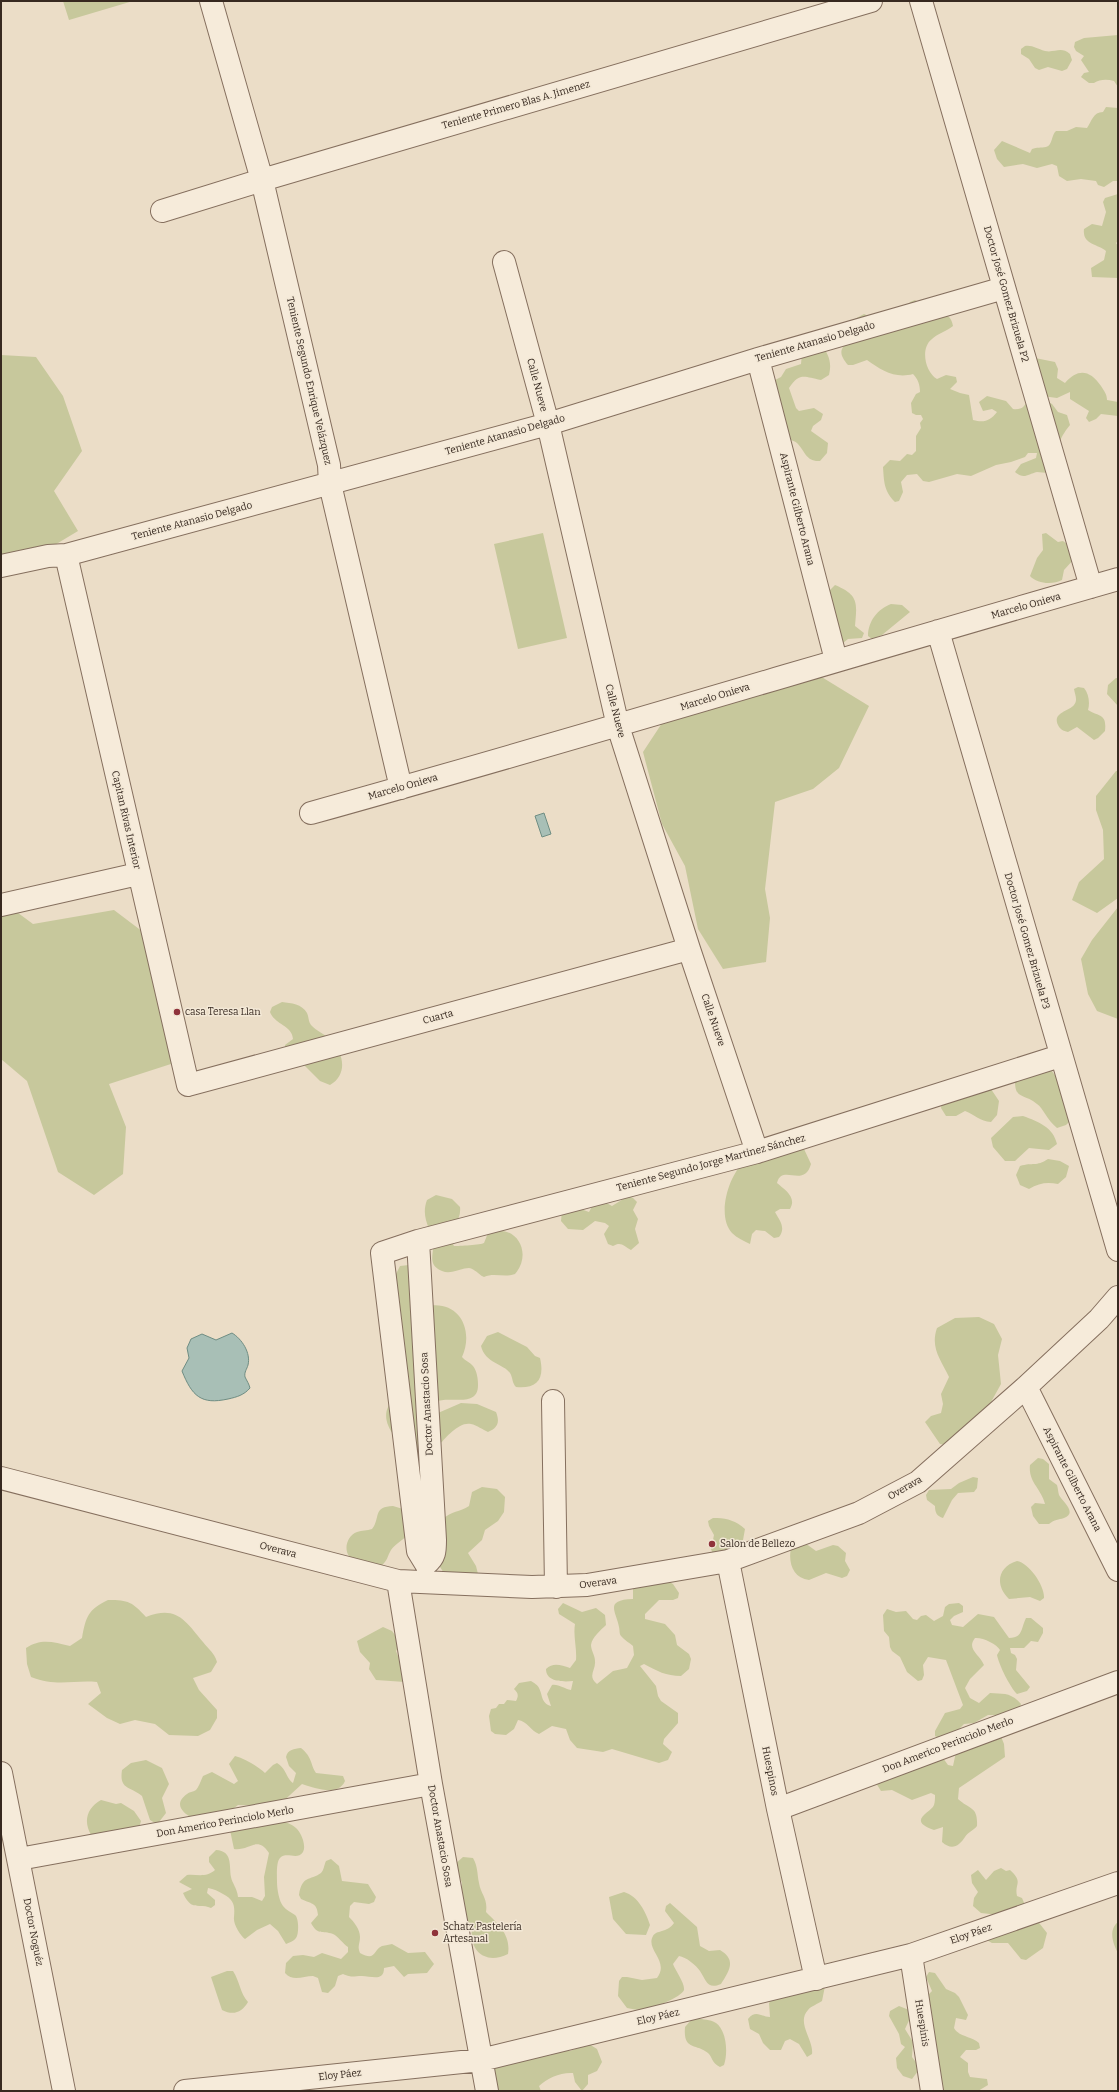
<svg xmlns="http://www.w3.org/2000/svg" width="1119" height="2092" viewBox="0 0 1119 2092" font-family="Bitter,serif">
	<style>
		.green { fill: #c7c89c }
		.water { fill: #a8bfb6; stroke: #6f8d83 }
		.lines { fill: none; stroke-linecap: round; stroke-linejoin: round }
		.street-casing { stroke: #856f5e; stroke-width: 24 }
		.street { stroke: #f6ebda; stroke-width: 22 }
		.poi-dot { fill: #8f333b; stroke: #f3e8d6; stroke-width: 1.5 }
		.labels { text-anchor: middle; dominant-baseline: central; stroke-width: 3; stroke-linejoin: round; paint-order: stroke }
		.street-label { font-size: 10px; fill: #372920; stroke: #f3e8d6 }
		.poi-label { font-size: 10px; fill: #372920; stroke: #f3e8d6; text-anchor: start }
	</style>
	<rect width="100%" height="100%" fill="#ebddc7"/>
	<!-- green -->
	<path class="green" d="M63,1H133L69,20Z
		M1118,35V87L1114,81C1107,79 1100,79 1094,83H1089L1081,77L1084,73L1089,72L1081,60L1084,56L1076,51L1074,47L1075,42L1084,38Z
		M1025,46C1033,45 1037,49 1045,51C1055,53 1061,46 1070,54L1072,60L1067,69L1062,71L1048,67L1039,70L1035,68L1029,59L1021,54V49Z
		M1106,107L1118,108V181H1113L1104,187L1098,185L1096,181L1081,179L1067,181L1059,176L1057,166L1052,164L1037,168L1023,164L1004,167L997,159L994,150L1002,141L1030,153L1032,149C1037,147 1041,148 1046,147C1053,145 1051,135 1056,131H1067L1076,127L1087,128C1092,121 1093,112 1103,112Z
		M1118,194V241L1116,243L1118,246V278L1092,277L1091,268L1104,260L1106,251C1098,244 1082,245 1084,229L1092,224L1102,226L1106,212L1103,202L1105,198Z
		M915,300C920,303 926,307 932,310C942,314 951,313 953,326C947,331 937,334 932,339C920,348 925,372 937,379L946,375L956,377L957,382L950,389L960,393L969,395L973,420C984,423 990,421 997,412L992,409L983,411L979,402L987,396L1006,401L1013,409C1022,410 1024,407 1028,400L1043,399L1052,404L1058,412L1067,415L1070,425C1059,438 1053,456 1048,473C1045,473 1040,472 1037,472C1028,474 1024,480 1015,472L1021,464L1036,458L1037,453H1028L1025,457L1011,462L996,465L971,476L957,474L929,482L923,481L917,474L907,475L901,482L903,492L899,501L895,502C884,491 884,482 883,467L890,460L900,461L907,454L912,455L916,451V436L921,428L920,423L923,419L921,415H916L912,413L911,403L916,394L920,392C920,385 918,379 913,374C895,379 881,370 867,360L853,365H848C839,354 839,350 849,340L851,321L864,314L873,318L908,306L910,302Z
		M821,344C829,355 832,362 829,375L821,380C804,377 800,372 789,388L796,408L799,411L814,408L823,414L821,420L813,426L811,431L828,443L827,453L820,461C806,462 805,451 797,443C795,441 791,440 788,439L771,382L781,377L786,369L801,364L802,353Z
		M1,355L36,357L63,396L82,451L54,491L78,531L38,555L1,556Z
		M1035,358L1055,362L1058,369L1057,378L1065,383C1078,368 1090,370 1101,386C1104,391 1107,394 1107,400L1118,402V416L1101,414L1096,419L1089,422L1086,418L1089,411L1070,399V392L1057,398L1035,395Z
		M543,533L567,638L518,649L494,544Z
		M1046,533L1058,542L1063,541L1067,544L1074,559L1064,570L1062,580C1053,585 1037,584 1030,576L1037,558L1043,550L1042,534Z
		M835,585C859,595 857,603 855,626L864,633L862,638L848,639L843,643H838L828,592Z
		M891,604L902,605L910,612L882,635L872,639L868,636C868,621 878,609 891,604Z
		M820,676L869,706L839,768L813,789L775,802L765,889L770,918L766,962L723,969L698,929L685,866L662,824L643,752L670,711Z
		M1116,678H1118V706L1107,694L1108,685Z
		M1078,687L1084,688C1089,694 1090,703 1088,710C1099,717 1107,713 1105,731L1098,738L1094,740L1077,727L1068,732C1063,731 1060,729 1058,725C1052,713 1069,711 1074,705C1078,700 1075,695 1074,689Z
		M1116,771H1118V898L1097,913L1072,900L1079,882L1104,859L1103,830L1096,810V796Z
		M1,905L10,907L33,924L114,910L147,935L174,1063L109,1084L126,1127L123,1174L94,1195L58,1172L27,1081L1,1059Z
		M1118,907V1019L1097,1011L1088,994L1081,959L1092,940Z
		M282,1002C291,1003 302,1004 307,1013C309,1017 308,1021 311,1025C316,1031 325,1034 331,1040C344,1053 348,1075 330,1085L320,1081L304,1065L295,1068L290,1065L285,1051V1045L293,1039C292,1025 275,1025 270,1012L272,1007Z
		M1051,1070L1071,1096L1073,1118L1066,1125L1057,1128C1047,1120 1043,1108 1037,1104C1022,1092 1014,1101 1015,1076Z
		M987,1083L999,1101L997,1115L991,1122C980,1121 975,1115 965,1111L956,1116H946L941,1108L943,1098Z
		M1023,1116C1039,1122 1053,1127 1057,1144L1049,1150L1029,1148L1015,1161H1005L993,1147L991,1138L1013,1117Z
		M804,1149L811,1164C804,1189 782,1163 777,1183C785,1190 797,1197 790,1209H780L775,1212C780,1221 786,1228 779,1237L774,1238L765,1231L756,1230L752,1234L750,1244C744,1241 737,1238 732,1233C716,1216 729,1174 745,1161L760,1163L764,1160Z
		M1048,1159L1060,1161L1069,1166L1066,1177L1058,1184C1047,1182 1039,1183 1029,1189L1020,1185L1016,1175L1020,1166C1033,1162 1036,1167 1048,1159Z
		M436,1195L452,1199L460,1207C462,1222 446,1232 454,1246C459,1246 481,1245 484,1243L488,1233C517,1222 533,1254 515,1274C504,1278 494,1272 484,1277C479,1275 475,1269 469,1268C460,1268 451,1275 442,1271C427,1265 434,1254 433,1245C432,1228 420,1219 427,1200Z
		M628,1196L633,1198L637,1202L633,1210L638,1219L635,1229L639,1243L631,1250C624,1246 621,1241 613,1246L608,1244L604,1234L609,1226L605,1223L595,1221L583,1230L568,1229L561,1221L562,1211L575,1207L589,1212L594,1203L603,1201L612,1206Z
		M409,1265L424,1307C457,1298 475,1328 462,1357C465,1361 470,1362 473,1366C477,1371 478,1379 478,1384C479,1409 448,1395 436,1402L438,1413L461,1403L477,1404L496,1412C500,1422 498,1428 488,1432C483,1430 477,1425 471,1424C460,1421 446,1437 440,1444L429,1566L395,1437C384,1422 382,1410 396,1396V1274L400,1266Z
		M979,1317L994,1324L1002,1339L998,1355L1001,1384L986,1411L952,1446L940,1444L925,1422L931,1416L941,1413L943,1404L941,1394L949,1377C941,1360 930,1348 937,1328L955,1318Z
		M498,1332L527,1347L535,1356L540,1358C545,1379 537,1389 516,1387C512,1383 513,1378 510,1373C504,1364 485,1363 481,1346L487,1336Z
		M1038,1458L1043,1459L1049,1464V1479L1057,1485C1058,1488 1058,1492 1059,1495C1062,1501 1078,1513 1064,1518C1058,1520 1055,1519 1049,1524H1039L1033,1516L1031,1507L1035,1503L1045,1504C1041,1488 1028,1482 1030,1465Z
		M973,1477L978,1478L977,1488L974,1492L958,1493L952,1500L943,1518C937,1516 935,1513 935,1506L927,1500L926,1495L929,1490L951,1489L959,1483Z
		M482,1487L497,1489L505,1497L504,1512L498,1521L485,1530L482,1540L468,1553L476,1566L478,1574L446,1576L436,1561L443,1519C451,1511 460,1512 469,1506L472,1492Z
		M393,1506L403,1509L411,1532C406,1538 395,1544 391,1550C387,1557 388,1560 381,1566C373,1565 360,1564 353,1560C342,1553 346,1536 357,1532C362,1530 367,1531 372,1529C381,1518 372,1507 393,1506Z
		M713,1518C726,1518 735,1520 745,1529L743,1540L734,1546L731,1555L713,1554L711,1549L714,1535L709,1526L708,1521Z
		M805,1543L816,1551L833,1545L838,1546L846,1553L845,1561L850,1570L847,1576L842,1578L826,1573L809,1580C792,1578 787,1560 792,1545Z
		M1017,1561C1029,1563 1045,1586 1044,1598L1040,1601L1030,1597L1009,1599C995,1586 997,1567 1017,1561Z
		M664,1579L673,1584L679,1593L678,1598L673,1600H659L645,1614V1619L665,1624L675,1635L677,1645L689,1654L691,1659L689,1669L681,1676C666,1676 657,1671 644,1664L640,1666L656,1686L658,1696L661,1701L678,1713V1723L664,1739L663,1744L672,1752L668,1760L659,1763L612,1749L603,1752L577,1748L570,1740L566,1729L552,1726L539,1734C531,1731 527,1721 518,1720L514,1729L506,1735L495,1734L491,1731L489,1716L491,1709L496,1708L499,1704H504L507,1700L516,1701C519,1695 518,1693 514,1689L519,1683L531,1681C534,1683 538,1685 539,1688C543,1696 541,1703 551,1706L547,1694L552,1685C559,1684 564,1689 571,1690L573,1681C563,1682 546,1682 546,1669C553,1662 561,1665 570,1668L576,1660C577,1648 573,1636 575,1624L559,1614L558,1609L563,1603L582,1612L596,1608L605,1615L606,1625C601,1630 592,1637 591,1645C591,1650 595,1656 595,1661C596,1670 587,1676 597,1684L613,1671L627,1668L634,1655L633,1646C630,1643 624,1640 621,1636C619,1633 620,1631 619,1627C616,1611 604,1600 633,1599V1588L640,1580Z
		M108,1600C129,1600 132,1602 146,1617C176,1605 185,1620 203,1642C209,1650 214,1652 217,1662L211,1672L193,1678L199,1690L217,1710V1718L210,1730L198,1736L169,1735L155,1724L135,1720L120,1724L107,1718L88,1704L101,1693L97,1682C72,1680 57,1687 31,1677L27,1664L26,1648C41,1638 53,1642 70,1646L82,1638C86,1616 88,1610 108,1600Z
		M959,1603L963,1606V1612L954,1616L950,1620L952,1625L963,1627L978,1614L994,1617L1009,1638C1023,1638 1021,1628 1026,1618H1031L1043,1628V1633L1038,1642L1031,1641L1024,1648H1010L1011,1653L1015,1655L1017,1659L1016,1670L1030,1687L1027,1691L1017,1694C1010,1687 999,1665 997,1655L1000,1650C997,1644 982,1637 975,1638C966,1649 980,1655 984,1665L970,1679L965,1688L970,1698L979,1703L990,1693C1003,1694 1011,1692 1021,1704L1020,1707L997,1715H988L974,1723L964,1724L953,1735L939,1738L935,1736V1731L945,1713L960,1709L963,1705L946,1660L928,1657L923,1665L924,1675L922,1680L918,1681L907,1672L900,1657L892,1651L890,1647L889,1637L884,1631L883,1615L887,1609L896,1612L906,1611L913,1619L917,1620L921,1616L926,1615L934,1621L943,1616L945,1607L949,1604Z
		M383,1627L392,1631L401,1643L396,1651L398,1656L407,1661L405,1682L376,1680L369,1669L370,1663L360,1652L357,1641Z
		M1000,1734L1004,1744L1005,1757L959,1788L958,1799C970,1810 978,1806 977,1826C974,1830 968,1832 965,1837C959,1846 952,1851 942,1842L943,1827L934,1830C906,1820 931,1813 934,1805C935,1802 935,1798 935,1795L931,1793L912,1800L892,1790L881,1791L876,1783L940,1754L948,1765L953,1766L956,1752Z
		M301,1748C313,1758 310,1764 316,1773L343,1776L345,1781C338,1797 315,1788 302,1784L278,1806L238,1805L234,1808L231,1819L212,1828C201,1822 165,1810 187,1794C189,1792 193,1792 196,1790C199,1787 201,1780 203,1776L212,1772L234,1784L238,1781L229,1764L235,1756C246,1759 257,1766 265,1773L273,1765L277,1763C286,1768 286,1778 293,1783L296,1773L289,1766L286,1757C288,1749 294,1749 301,1748Z
		M146,1760L162,1768L169,1784L162,1798L166,1813L159,1822L155,1823L150,1820L142,1796C130,1786 119,1790 122,1770L131,1763Z
		M101,1800L116,1804L121,1803L134,1811L141,1821L137,1835H91C83,1821 87,1808 101,1800Z
		M275,1820C289,1822 299,1826 303,1840C304,1844 305,1848 303,1852C297,1861 287,1851 280,1858C276,1862 277,1876 277,1882C277,1889 279,1901 283,1906C286,1910 291,1912 295,1915C299,1918 299,1934 296,1938C294,1941 290,1942 286,1944L278,1931L270,1924L257,1930L245,1939C240,1935 233,1924 234,1917C235,1905 234,1900 223,1894C218,1891 214,1889 208,1888L207,1893L215,1900V1905L211,1908C199,1902 192,1913 183,1893L192,1889L179,1882L187,1875C197,1874 206,1878 215,1870L209,1862V1857L216,1850C233,1851 229,1866 231,1877C232,1883 237,1888 238,1897H252L262,1901L265,1896L264,1877L269,1853C257,1835 250,1851 234,1849L230,1830Z
		M463,1857L473,1858C478,1867 477,1873 479,1883C481,1895 488,1898 486,1912C499,1925 511,1935 508,1954C486,1965 469,1952 472,1928L466,1920L461,1894L462,1883L455,1864Z
		M331,1859L339,1866L342,1881L368,1884L376,1897L374,1902L369,1904L354,1902L350,1906L349,1917C354,1922 360,1929 360,1937C360,1944 357,1946 360,1953C376,1962 373,1950 382,1946C386,1945 389,1945 392,1944L408,1953L425,1952L434,1964L427,1973L408,1974L404,1977L394,1966L384,1968C384,1982 371,1976 362,1976C353,1976 353,1978 343,1974L338,1976L335,1986L328,1993L322,1992L318,1978L313,1976C303,1976 293,1982 285,1973L286,1963L293,1956L303,1955L314,1957L322,1953L341,1959L348,1952V1947C343,1944 338,1936 333,1934C322,1930 318,1936 311,1923L318,1915C317,1902 311,1904 301,1899L299,1895C302,1875 310,1881 321,1873C324,1870 324,1865 326,1861Z
		M1001,1868L1006,1871L1010,1870C1024,1883 1014,1883 1017,1896L1022,1898L1025,1905L1047,1933L1043,1948L1026,1960L1021,1959L1008,1943H992L983,1938L999,1915L981,1913L973,1906L974,1898L978,1892L972,1883L971,1875L978,1870L986,1880L994,1871Z
		M624,1892C638,1896 646,1912 650,1925L646,1935L626,1934L613,1919L609,1897Z
		M670,1903L697,1927L700,1946L709,1951L720,1950C737,1960 729,1971 721,1984C707,1990 706,1980 700,1971C696,1965 686,1957 679,1956L673,1964C675,1970 685,1983 684,1990C682,1997 651,2009 643,2010C638,2010 632,2009 627,2008L618,1996L619,1981L622,1977H627L642,1980L657,1978C670,1961 645,1950 653,1936C656,1930 667,1933 674,1923L665,1911L666,1906Z
		M1118,1922V1953C1113,1944 1108,1930 1118,1922Z
		M227,1971H233C240,1982 240,1993 248,2002C242,2012 234,2016 222,2010L211,1977Z
		M929,1972L935,1973L946,1989L955,1993L959,1997L968,2015L966,2020L956,2018L954,2028C959,2037 971,2036 979,2043L980,2048L976,2050H966L960,2057L968,2063V2072L970,2077L987,2079L988,2085L978,2091H939L930,2024L933,2018L926,2009V1997L932,1991L926,1977Z
		M825,1986L822,2001C818,2004 811,2006 808,2010C796,2023 814,2040 812,2054L807,2057L799,2044L790,2039L785,2041L781,2050H770L763,2043L759,2034L750,2029L748,2019C756,2009 761,2017 770,2017L769,2003L772,1999Z
		M899,2006L909,2010L912,2014L905,2029L913,2042L912,2057L918,2065V2071L912,2079L903,2076L897,2068L896,2058L905,2047L901,2044L899,2034L889,2016L890,2011Z
		M697,2018C703,2020 710,2019 716,2023C727,2031 728,2054 724,2065L720,2067C711,2062 713,2058 708,2053C696,2043 683,2051 685,2027L692,2019Z
		M589,2044L597,2049L602,2062L597,2071L588,2075V2084L582,2091L575,2082L573,2073C561,2072 547,2078 539,2086L541,2091H496L491,2072L496,2064L552,2055L561,2050L570,2051Z"/>
	<!-- water -->
	<path class="water" d="M544,813L551,834L542,837L535,816Z
		M232,1333C242,1339 251,1353 248,1365C247,1369 244,1372 245,1377C247,1381 249,1384 250,1388C244,1395 237,1397 228,1399C201,1405 192,1396 182,1371L189,1358L187,1348L191,1339L202,1334L216,1340Z"/>
	<g class="lines">
		<!-- street casing -->
		<g class="street-casing">
			<path id="street" d="M211,1L262,180L329,465L330,484L401,788
				M921,1L1091,587
				M162,211L262,180L871,1
				M504,262L548,424L618,726L689,949L757,1152
				M758,359L836,660
				M66,555L188,1085L689,949
				M1,566L48,556L66,555L548,424L758,359L1004,288
				M938,631L1118,1250
				M311,813C581,738 849,656 1118,579
				M1,905L138,874
				M418,1241L435,1540C435,1551 435,1557 426,1564L418,1551L382,1253L418,1241L757,1152L1060,1056
				M1026,1387L1118,1570
				M553,1401L556,1587
				M1,1478L398,1581L532,1587L587,1585L728,1561L859,1513L918,1482L1026,1387L1099,1319L1118,1297
				M728,1561L778,1809L816,1979
				M398,1581L431,1784L487,2091
				M1,1773L64,2091
				M778,1809L1118,1682
				M19,1859L431,1784
				M911,1955L932,2091
				M185,2091L481,2060L911,1955L1118,1883"/>
		</g>
		<!-- street -->
		<use href="#street" class="street"/>
	</g>
	<!-- markers -->
	<g class="poi-dot">
		<circle cx="177" cy="1012" r="4"/>
		<circle cx="712" cy="1544" r="4"/>
		<circle cx="435" cy="1933" r="4"/>
	</g>
	<g class="labels">
		<!-- street labels -->
		<g class="street-label">
			<text transform="translate(516 105) rotate(-16)">Teniente Primero Blas A. Jimenez</text>
			<text transform="translate(1006 294) rotate(74)">Doctor José Gomez Brizuela P2</text>
			<text transform="translate(815 342) rotate(-16)">Teniente Atanasio Delgado</text>
			<text transform="translate(309 381) rotate(77)">Teniente Segundo Enrique Velázquez</text>
			<text transform="translate(537 385) rotate(75)">Calle Nueve</text>
			<text transform="translate(505 435) rotate(-16)">Teniente Atanasio Delgado</text>
			<text transform="translate(797 509) rotate(76)">Aspirante Gilberto Arana</text>
			<text transform="translate(192 521) rotate(-15)">Teniente Atanasio Delgado</text>
			<text transform="translate(1026 606) rotate(-16)">Marcelo Onieva</text>
			<text transform="translate(715 697) rotate(-17)">Marcelo Onieva</text>
			<text transform="translate(615 711) rotate(76)">Calle Nueve</text>
			<text transform="translate(403 787) rotate(-16)">Marcelo Onieva</text>
			<text transform="translate(126 820) rotate(77)">Capitan Rivas Interior</text>
			<text transform="translate(1027 941) rotate(74)">Doctor José Gomez Brizuela P3</text>
			<text transform="translate(438 1017) rotate(-15)">Cuarta</text>
			<text transform="translate(713 1020) rotate(71)">Calle Nueve</text>
			<text transform="translate(711 1163) rotate(-15)">Teniente Segundo Jorge Martinez Sánchez</text>
			<text transform="translate(427 1404) rotate(-93)">Doctor Anastacio Sosa</text>
			<text transform="translate(1072 1479) rotate(63)">Aspirante Gilberto Arana</text>
			<text transform="translate(905 1488) rotate(-30)">Overava</text>
			<text transform="translate(278 1550) rotate(14)">Overava</text>
			<text transform="translate(598 1583) rotate(-8)">Overava</text>
			<text transform="translate(948 1745) rotate(-21)">Don Americo Perinciolo Merlo</text>
			<text transform="translate(770 1771) rotate(79)">Huespinos</text>
			<text transform="translate(225 1822) rotate(-10)">Don Americo Perinciolo Merlo</text>
			<text transform="translate(440 1836) rotate(80)">Doctor Anastacio Sosa</text>
			<text transform="translate(33 1932) rotate(79)">Doctor Noguéz</text>
			<text transform="translate(971 1934) rotate(-19)">Eloy Páez</text>
			<text transform="translate(658 2017) rotate(-13)">Eloy Páez</text>
			<text transform="translate(922 2023) rotate(81)">Huespinis</text>
			<text transform="translate(340 2075) rotate(-6)">Eloy Páez</text>
		</g>
		<!-- poi labels -->
		<g class="poi-label">
			<text x="185" y="1012">casa Teresa Llan</text>
			<text x="720" y="1544">Salon de Bellezo</text>
			<text x="443" y="1927">Schatz Pastelería<tspan x="443" dy="12">Artesanal</tspan></text>
		</g>
	</g>
	<!-- border -->
	<rect width="1119" height="2092" fill="none" stroke="#372920" stroke-width="4"/>
</svg>
